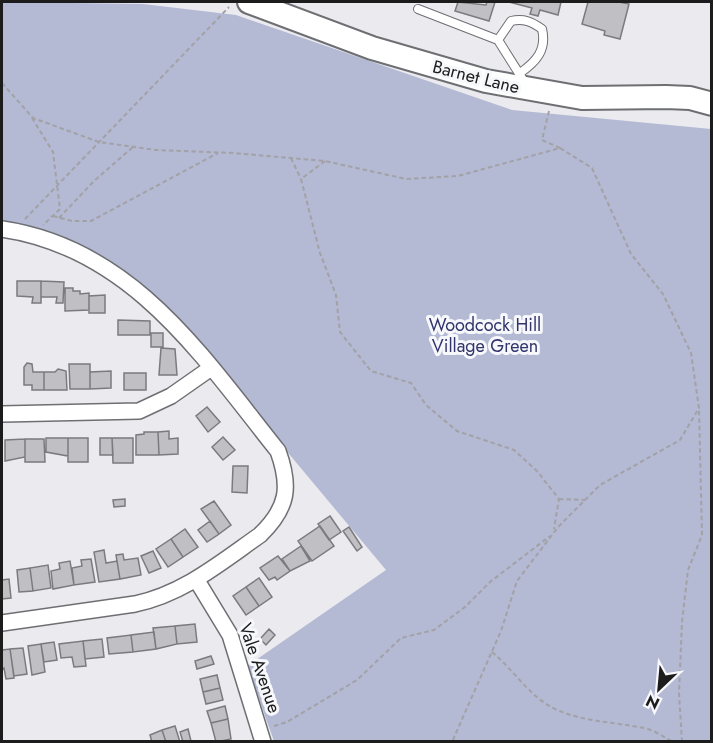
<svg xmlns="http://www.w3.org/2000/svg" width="713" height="743" viewBox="0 0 713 743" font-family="Jost,sans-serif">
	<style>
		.green { fill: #b4b9d4 }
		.building { fill: #c0c0c4; stroke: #7b7b7f; stroke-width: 1.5 }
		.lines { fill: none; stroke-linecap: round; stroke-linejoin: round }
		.lane-casing { stroke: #6e6f73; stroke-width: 10 }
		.street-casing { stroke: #6e6f73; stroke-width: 18 }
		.primary-casing { stroke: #6e6f73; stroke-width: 26 }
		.path { stroke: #a2a2a6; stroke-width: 2; stroke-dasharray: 4.5 3; stroke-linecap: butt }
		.lane { stroke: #fff; stroke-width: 8 }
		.street { stroke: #fff; stroke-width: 15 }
		.primary { stroke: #fff; stroke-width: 22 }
		.labels { text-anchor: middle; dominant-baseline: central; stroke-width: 6; stroke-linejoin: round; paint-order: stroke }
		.street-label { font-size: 18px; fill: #1c1c1d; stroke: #f7f8fc }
		.park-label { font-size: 18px; fill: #32356c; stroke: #f7f8fc }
	</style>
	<rect width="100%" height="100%" fill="#eaeaef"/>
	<!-- green -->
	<path class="green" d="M2,2L143,4L236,15L512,110L711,129V741H274L247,666L386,570L172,314L136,281L18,223L2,222Z"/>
	<!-- building -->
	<path class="building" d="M458,2L486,5L487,2H495L489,21L455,11Z
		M509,2H561L558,15L540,10L538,16L530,14L532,8Z
		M588,2H619L629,4L620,39L604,35L605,31L582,24Z
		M17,281H41V303H32L33,297L17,296Z
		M41,281L64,282L63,303H56L57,297H41Z
		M65,288H73V291H80V294L89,293V310L65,311Z
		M105,295V313H89V296Z
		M118,320L150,321V335H118Z
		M151,333H163V347H151Z
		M161,348L175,349L177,375H159Z
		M27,363L32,364L33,372H44V390H32V385H24V367Z
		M69,364H90V389H70Z
		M58,369L66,371L67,390H44V372H55Z
		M111,371V388L90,389V372Z
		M124,373H146V390H124Z
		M207,407L220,422L208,432L196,416Z
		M169,431V439L178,438V454L159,455L158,432Z
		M144,432H158L159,455H136V435L144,434Z
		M223,437L235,450L223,460L212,447Z
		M46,438H68V456L46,452Z
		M68,438H88V462H68Z
		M100,438H112L113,455H100Z
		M112,438H133V463H113Z
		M25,439V457L5,461V440Z
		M25,439H44L45,462H25Z
		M233,466H248L247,493L232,492Z
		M125,499V506L114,507L113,500Z
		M214,501L231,525L219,534L201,509Z
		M330,516L341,532L329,540L318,524Z
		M210,521L219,534L207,542L198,530Z
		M320,526L334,546L312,561L298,541Z
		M349,527L362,547L357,551L343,531Z
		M185,529L198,547L183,557L171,539Z
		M171,539L183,557L168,567L156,549Z
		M301,546L310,561L290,571L282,559Z
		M104,550L106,563L117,561L120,579L99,582L94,552Z
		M153,551L161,568L149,573L141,556Z
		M123,554L124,560L138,558L141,575L120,579L116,555Z
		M278,556L290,571L277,580L275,577L269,580L260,568Z
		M91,559L95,582L74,585L72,568L82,566L81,560Z
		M70,561L74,585L53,589L51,571L60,569L59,563Z
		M48,565L51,588L33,591L30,568Z
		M30,568L33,591L19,592L17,570Z
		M259,578L272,597L259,606L246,587Z
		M9,579L11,598L2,599V580Z
		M246,587L259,606L246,615L233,596Z
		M195,624L197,642L177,644L175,626Z
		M175,626L177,644L156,649L153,628Z
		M269,629L275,635L266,645L260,639Z
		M154,632L156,649L133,652L131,635Z
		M131,635L133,652L109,654L107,638Z
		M102,639L104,657L85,659L83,641Z
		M83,641L86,666L74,667L72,657L61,658L59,644Z
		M54,642L57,660L44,662L41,644Z
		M41,644L45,672L32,675L28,646Z
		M23,648L27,674L14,676L10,649Z
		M10,649L14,678L6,679L4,668L2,669V650Z
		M211,656L214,664L197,669L195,661Z
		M217,675L220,688L203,692L200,679Z
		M220,688L223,700L206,704L203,692Z
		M225,706L228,719L211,723L207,711Z
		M228,719L231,739L216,742L211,723Z
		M175,726L180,742H166L162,730Z
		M188,729L191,741L183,742L180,732Z
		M162,730L166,742H152L150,735Z"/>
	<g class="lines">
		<!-- lane casing -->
		<g class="lane-casing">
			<path id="lane" d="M418,9L498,40L525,83
				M498,40L511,21C524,18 532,22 542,29C547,50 536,62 520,73"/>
		</g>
		<!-- street casing -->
		<g class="street-casing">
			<path id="street" d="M2,229C132,248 202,356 278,451C291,487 288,508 260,535C220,563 183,594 135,604L2,623
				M2,414L139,411L171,396L211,368
				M196,579L230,635L263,742"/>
		</g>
		<!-- primary casing -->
		<g class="primary-casing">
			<path id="primary" d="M249,2L372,48L486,81L582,98L666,97L690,98L712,104"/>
		</g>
		<!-- path -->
		<path class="path" d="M2,83L33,118L99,142L156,150L233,153L325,161L406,179L458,176L560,148L592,168L631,254L663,294L691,353L699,408L680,440L600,485L558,527L517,581L501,631L452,742
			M549,111L542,140L560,148
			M32,118L53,152L60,209L43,225
			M291,158L301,179
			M325,161L301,179L320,253L336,295L340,332L371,371L411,383L426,405L457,431L514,450L537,471L559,499L554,529
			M53,216L72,221H91L218,153
			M59,218L94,181L133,147
			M25,219L229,7
			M559,499L585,500
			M492,652C515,671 529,697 557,710C585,722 614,722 644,728C654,730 664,737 673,742
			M274,726L287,722L357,680L401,638L434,630L465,607L490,582L550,536
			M682,742L679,693L682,622L688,570L702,535L699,409"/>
		<!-- lane -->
		<use href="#lane" class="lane"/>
		<!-- street -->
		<use href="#street" class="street"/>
		<!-- primary -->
		<use href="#primary" class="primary"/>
	</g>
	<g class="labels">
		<!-- street labels -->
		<g class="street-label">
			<text transform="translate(476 77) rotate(14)">Barnet Lane</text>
			<text transform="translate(260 668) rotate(71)">Vale Avenue</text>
		</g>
		<!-- park labels -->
		<g class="park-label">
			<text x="485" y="325">Woodcock Hill<tspan x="485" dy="21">Village Green</tspan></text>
		</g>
	</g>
	<!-- border -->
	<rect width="713" height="743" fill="none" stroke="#1c1c1d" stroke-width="6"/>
	<!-- north arrow -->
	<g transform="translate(659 689) rotate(206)" stroke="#f7f8fc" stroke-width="4.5" paint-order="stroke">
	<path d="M0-4.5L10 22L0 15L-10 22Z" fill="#1c1c1d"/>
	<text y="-9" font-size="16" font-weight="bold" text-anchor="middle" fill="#1c1c1d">N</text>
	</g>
</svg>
